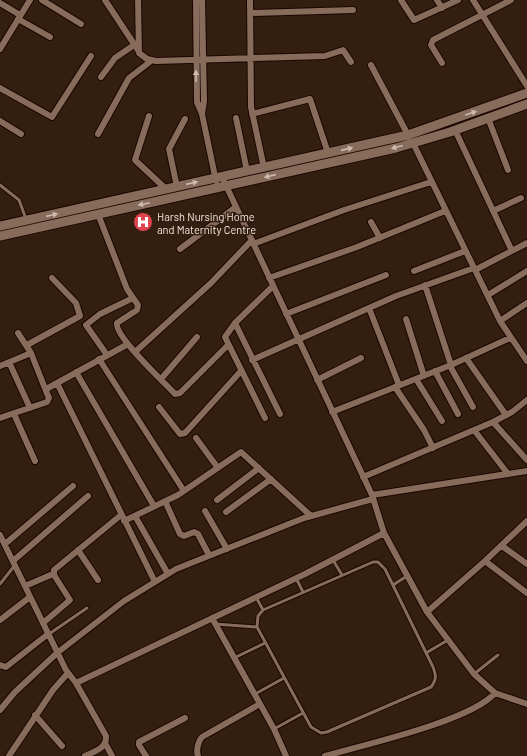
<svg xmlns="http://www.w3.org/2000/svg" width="527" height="756" viewBox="0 0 527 756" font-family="Barlow,sans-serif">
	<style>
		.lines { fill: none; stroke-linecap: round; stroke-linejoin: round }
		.lane-casing { stroke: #1b0700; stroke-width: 5 }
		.street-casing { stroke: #1b0700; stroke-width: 8 }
		.secondary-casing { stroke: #1b0700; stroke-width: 11 }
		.lane { stroke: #876b5b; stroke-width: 3 }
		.street { stroke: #876b5b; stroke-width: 6 }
		.secondary { stroke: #876b5b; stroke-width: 9 }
		.oneway { fill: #cebaae }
		.labels { text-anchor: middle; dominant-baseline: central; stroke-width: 3; stroke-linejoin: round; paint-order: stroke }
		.poi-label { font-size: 11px; fill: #f4e4db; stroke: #341e10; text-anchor: start }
	</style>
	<rect width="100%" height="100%" fill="#341e10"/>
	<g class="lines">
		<!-- lane casing -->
		<g class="lane-casing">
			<path id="lane" d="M0,185L19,200L26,219
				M333,560L342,575
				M373,562H378L385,569L433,667C436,675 437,679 431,687L327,732L321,733L311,727L257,627L258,616L263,610Z
				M296,578L303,592
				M0,584L15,565
				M393,585L407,576
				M256,597L263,610
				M215,624L257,627
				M49,634L87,608
				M426,653L448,640
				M234,658L265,643
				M474,674L498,655
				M255,694L284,678
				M274,729L303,713"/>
		</g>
		<!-- street casing -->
		<g class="street-casing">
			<path id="street" d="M42,0L81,24
				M105,0L138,50
				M138,0L139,53L147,59L156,61L325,56L343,50L351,62
				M196,0L197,102L202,114L216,181
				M250,0L251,107L264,168
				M401,0L414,20L458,0
				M437,0L442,8
				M473,0L527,86
				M0,3L20,15
				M250,13L353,10
				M18,19L50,37
				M0,49L30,0
				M442,63L431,45L433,40L511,0
				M371,65L408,135
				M101,77L115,58L134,45
				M0,88L52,117L91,56
				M202,114L204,101L202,0
				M252,114L310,99L328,153
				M149,116L135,160L166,189
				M236,118L247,171
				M488,118L508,170
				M0,121L21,134
				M455,130L512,251
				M98,134L129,78L151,61
				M413,143L500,321L527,361
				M222,177L372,495L384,533L427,612L474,674L495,693L527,704
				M177,187L169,149L185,119
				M493,211L521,198
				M98,214L127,289L138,305L137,310L117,323C114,336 165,383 175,394L180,393L228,345
				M371,222L380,238
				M253,244L344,210L431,182
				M180,249L236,207
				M475,270L527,243
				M414,271L465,251
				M269,278L357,247L445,211
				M425,285L451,365
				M488,295L527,271
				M369,308L399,385
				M286,314L386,275
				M406,319L424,376
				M500,321L527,303
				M235,323L280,414
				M18,333L31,353L46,391
				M27,345L80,316L76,303L52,278
				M135,352L211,283L252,240
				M107,355L86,325L100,314L133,298
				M466,358L506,415
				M99,359L184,491
				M252,360L396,296L474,268
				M9,362L30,408
				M0,366L31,353
				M450,366L473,407
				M435,371L458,414
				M76,372L154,506
				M161,379L197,337
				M416,379L442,421
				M317,380L361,358
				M57,383L155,582
				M395,387L424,430L433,448
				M159,407L180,434L185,433L241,371
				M332,412L451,365L510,338
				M14,414L35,461
				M0,418L47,402L49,398L46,391L48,388L128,344
				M265,418L225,337L235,323L273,286
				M493,422L527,460
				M474,430L508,474
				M196,438L218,468
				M363,477L493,422L512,412L527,400
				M372,495L527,471
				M217,500L259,468
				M165,501L180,534L184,536L194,532L198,534L209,555
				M205,511L227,549
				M226,512L271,479
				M135,516L168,574
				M124,521L178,495L241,452L311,516
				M0,535L66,670L76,683L305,574L384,533
				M5,544L73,486
				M502,546L527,564
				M78,550L98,580
				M13,561L88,496
				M485,561L527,593
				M25,586L53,574
				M427,612L485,561L527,521
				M212,618L274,729L286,756
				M0,620L30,597
				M43,623L70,600L54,575V570L121,515
				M0,665L6,667L48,634
				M76,683L106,736C107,748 95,751 85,756
				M0,710L15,692L57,653L124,601L176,569L304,518L373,499
				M35,715L62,746
				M105,743L112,756
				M9,756L53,690L68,673
				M146,756L139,745V742L185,718
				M198,756C196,751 198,741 202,737L260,704
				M325,756C363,745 471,721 495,693"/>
		</g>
		<!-- secondary casing -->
		<g class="secondary-casing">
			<path id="secondary" d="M0,226L408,135L527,93
				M0,236L396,148L450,132L527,104"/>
		</g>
		<!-- lane -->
		<use href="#lane" class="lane"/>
		<!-- street -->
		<use href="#street" class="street"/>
		<!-- secondary -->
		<use href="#secondary" class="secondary"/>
	</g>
	<!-- one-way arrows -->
	<defs><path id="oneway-solid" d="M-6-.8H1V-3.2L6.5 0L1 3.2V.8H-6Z"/></defs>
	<g class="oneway">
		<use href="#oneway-solid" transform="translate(196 76) rotate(-90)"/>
		<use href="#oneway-solid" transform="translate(471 113) rotate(-19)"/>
		<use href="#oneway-solid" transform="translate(397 147) rotate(165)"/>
		<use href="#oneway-solid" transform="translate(347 149) rotate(-13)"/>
		<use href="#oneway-solid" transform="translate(270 176) rotate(167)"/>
		<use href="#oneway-solid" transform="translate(192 183) rotate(-13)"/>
		<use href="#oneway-solid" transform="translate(144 204) rotate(168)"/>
		<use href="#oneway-solid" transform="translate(52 215) rotate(-13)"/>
	</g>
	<!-- icons -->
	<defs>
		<g id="hospital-disc" transform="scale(1)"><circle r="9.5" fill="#e0444e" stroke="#341e10"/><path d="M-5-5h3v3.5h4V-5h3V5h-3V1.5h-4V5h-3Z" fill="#fff"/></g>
	</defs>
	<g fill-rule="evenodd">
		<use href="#hospital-disc" x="143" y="222"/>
	</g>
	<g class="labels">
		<!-- poi labels -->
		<g class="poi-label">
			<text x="157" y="216">Harsh Nursing Home<tspan x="157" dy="13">and Maternity Centre</tspan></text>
		</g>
	</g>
</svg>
